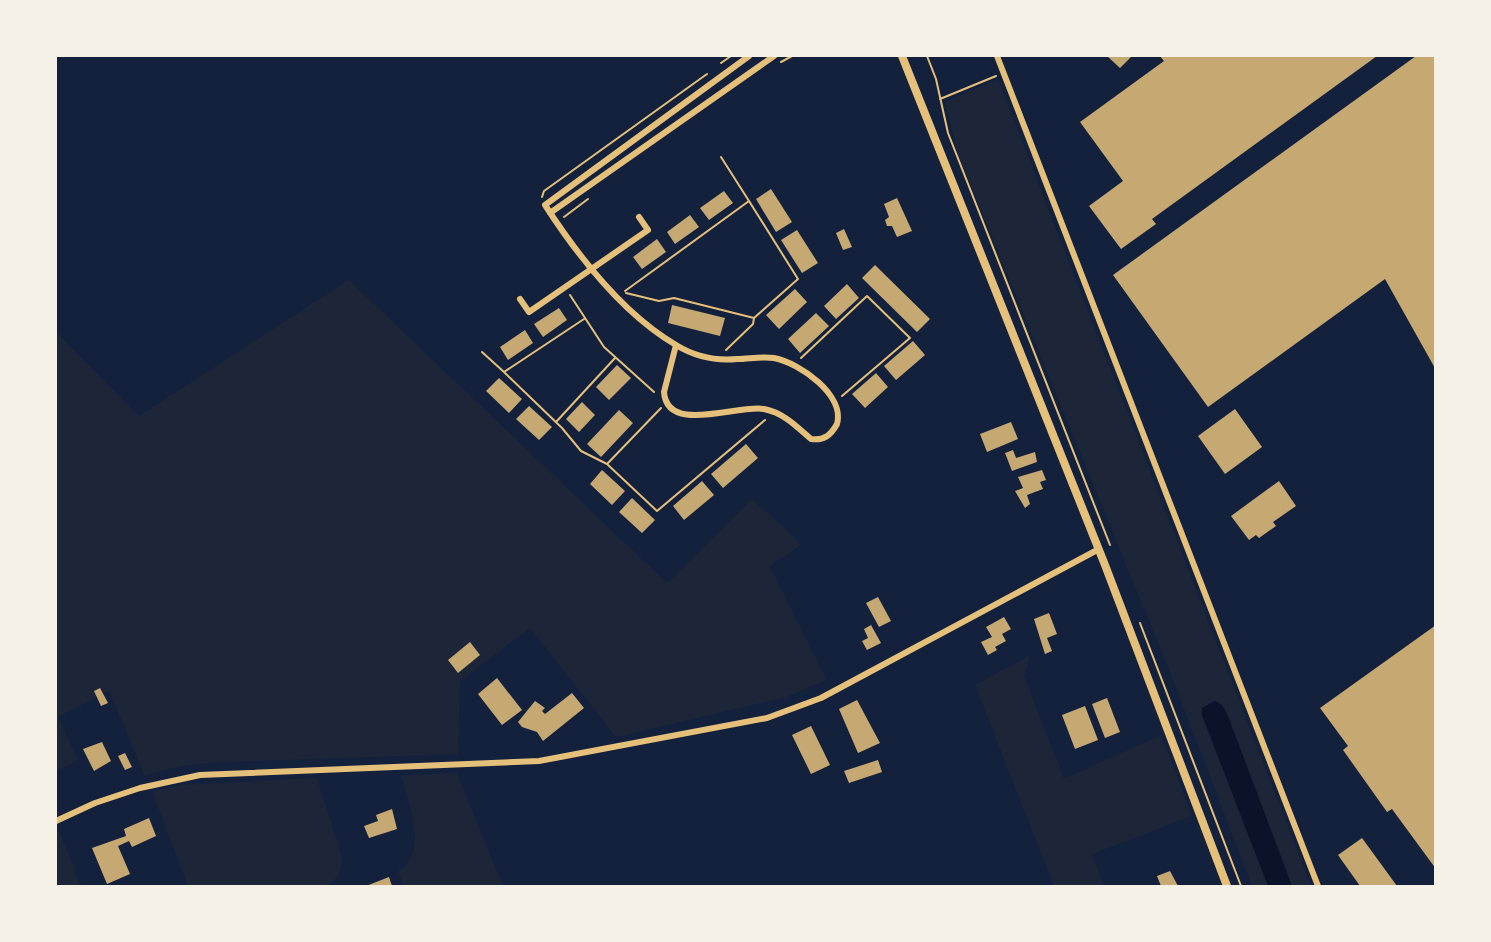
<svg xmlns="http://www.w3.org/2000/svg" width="1491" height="942" viewBox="0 0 1491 942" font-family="Signika,sans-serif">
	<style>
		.green { fill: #1d2539 }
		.water { fill: #0b132b }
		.building { fill: #c6a872 }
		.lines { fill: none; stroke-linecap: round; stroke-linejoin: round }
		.path { stroke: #e5c07b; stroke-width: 2 }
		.minor { stroke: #e5c07b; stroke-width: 6 }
		.secondary { stroke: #e5c07b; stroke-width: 8 }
	</style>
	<rect width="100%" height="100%" fill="#14213d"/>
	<!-- green -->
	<path class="green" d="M991,82H999L1311,886H1292L1228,716L1222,705L1215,701L1208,703L1202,715L1268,886H1252L1170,672L958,154L945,102Z
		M349,280L667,583L752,499L802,544L770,566L827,680L786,697L616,737L530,628L460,681L458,754C399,756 339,758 280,760C237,762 186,760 145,776L109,691L58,717L78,760L56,771V332L139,416Z
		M1030,655L1024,676L1064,779L1161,735L1192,816L1092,854L1104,886H1054L975,685Z
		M457,773L503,886H404L398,871C430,852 408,803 401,775Z
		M317,778L342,857C342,870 338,879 328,886H188L152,791L182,785Z
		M59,831L81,886H56V832Z"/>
	<!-- water -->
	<path class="water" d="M1215,701L1222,705L1228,716L1292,886H1268L1202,715V708Z"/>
	<!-- building -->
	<path class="building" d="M1107,56H1130L1131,57L1120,68Z
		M1160,56H1377L1152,219L1156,224L1121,249L1089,206L1123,181L1080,122L1164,61Z
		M1416,56H1436V370L1385,279L1208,407L1113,275Z
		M771,189L792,222L776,232L756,199Z
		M724,191L733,203L709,220L700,208Z
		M897,198L912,231L897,237L892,226H887L885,220L889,217L884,204Z
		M690,215L699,227L675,244L667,232Z
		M844,229L852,247L843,250L836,233Z
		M797,230L818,263L802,273L781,240Z
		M657,239L666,252L642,269L633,257Z
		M875,265L930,319L917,332L862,278Z
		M847,284L859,298L836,319L824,306Z
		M795,289L807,302L779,329L766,315Z
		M672,305L725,318L720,336L668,323Z
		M559,308L567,320L543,337L534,324Z
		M816,313L829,326L800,353L788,339Z
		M525,330L533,343L508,360L500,347Z
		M913,341L925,355L896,380L884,366Z
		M617,365L631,378L609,400L596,387Z
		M876,373L888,387L865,408L852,394Z
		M499,378L522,399L509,413L486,391Z
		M582,402L595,415L579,432L566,419Z
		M529,406L552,427L539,440L516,419Z
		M1235,409L1262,447L1225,474L1198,436Z
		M619,410L633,423L601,457L587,444Z
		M1011,422L1018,439L987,452L980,434Z
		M746,444L758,458L723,488L711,474Z
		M1013,450L1016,458L1035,452L1037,462L1012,471L1005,453Z
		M602,470L625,491L612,505L590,484Z
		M1042,470L1046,480L1040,482L1043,489L1027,495L1030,504L1025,508L1015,491L1023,488L1018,477Z
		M702,481L714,495L684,520L673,506Z
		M1279,481L1296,506L1273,522L1276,526L1259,538L1256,535L1249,540L1231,516Z
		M632,498L655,520L642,533L619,512Z
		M878,597L891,621L879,627L866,603Z
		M1049,613L1057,634L1047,638L1052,651L1045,654L1034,619Z
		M1004,617L1011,629L1002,634L1006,641L995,647L997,650L988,655L981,642L992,637L986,627Z
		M871,625L881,643L867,650L862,641L868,638L864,629Z
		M1436,625V869L1392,809L1387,812L1343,750L1348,746L1320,708Z
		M470,642L480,655L458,673L448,660Z
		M497,678L522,710L502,725L478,694Z
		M100,688L108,703L101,706L94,691Z
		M572,693L584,708L543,741L537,732L522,727L518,722L535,701L545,708L542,711L545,714Z
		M1107,698L1120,732L1105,738L1092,704Z
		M857,700L880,743L858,753L839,709Z
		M1085,706L1098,740L1075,749L1062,715Z
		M811,726L830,765L811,774L792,735Z
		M102,742L111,761L94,771L83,749Z
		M125,753L132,767L125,770L118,756Z
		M878,760L882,772L849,783L844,771Z
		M392,809L397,829L369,838L364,826L378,821L376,815Z
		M149,818L156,836L132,847L129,841L118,846L130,874L107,884L92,848L126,836L124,829Z
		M1362,838L1397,886H1360L1338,855Z
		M1170,871L1178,886H1161L1157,876Z
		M389,877L392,886H366Z"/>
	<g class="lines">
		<!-- path -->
		<path class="path" d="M927,56L936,79L948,133L1110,545
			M781,62L792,56
			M721,63L731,56
			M940,99L996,76
			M721,157L749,201
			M542,197L544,191L707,74
			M564,217L588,199
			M625,291L749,201L798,279L754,318L753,324L726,350
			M626,293L659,301L674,298L754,318
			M570,295L604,347L654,392
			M584,319L504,372L562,428L581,451L607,464L657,511L765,420
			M482,352L504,372
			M801,358L867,296L910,338L842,396
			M556,422L615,358
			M607,464L661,408
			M1140,623L1241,886"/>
		<!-- minor -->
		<path class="minor" d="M997,56L1318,886
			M550,213L774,56
			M520,299L529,312L648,230L639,217
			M676,345L664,392C667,435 738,404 764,409C784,413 796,426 811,439C824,441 831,435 837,424C845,395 800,363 774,358C761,356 749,359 737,359C716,361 694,356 676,345C623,314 578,256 545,205L749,56
			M56,821L95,803L140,788L200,775L539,761L767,718L821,698L1099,549"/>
		<!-- secondary -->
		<path class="secondary" d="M902,56L1105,565L1227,886"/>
	</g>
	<!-- border -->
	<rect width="1491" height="942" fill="none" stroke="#f6f1e7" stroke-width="114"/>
</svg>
